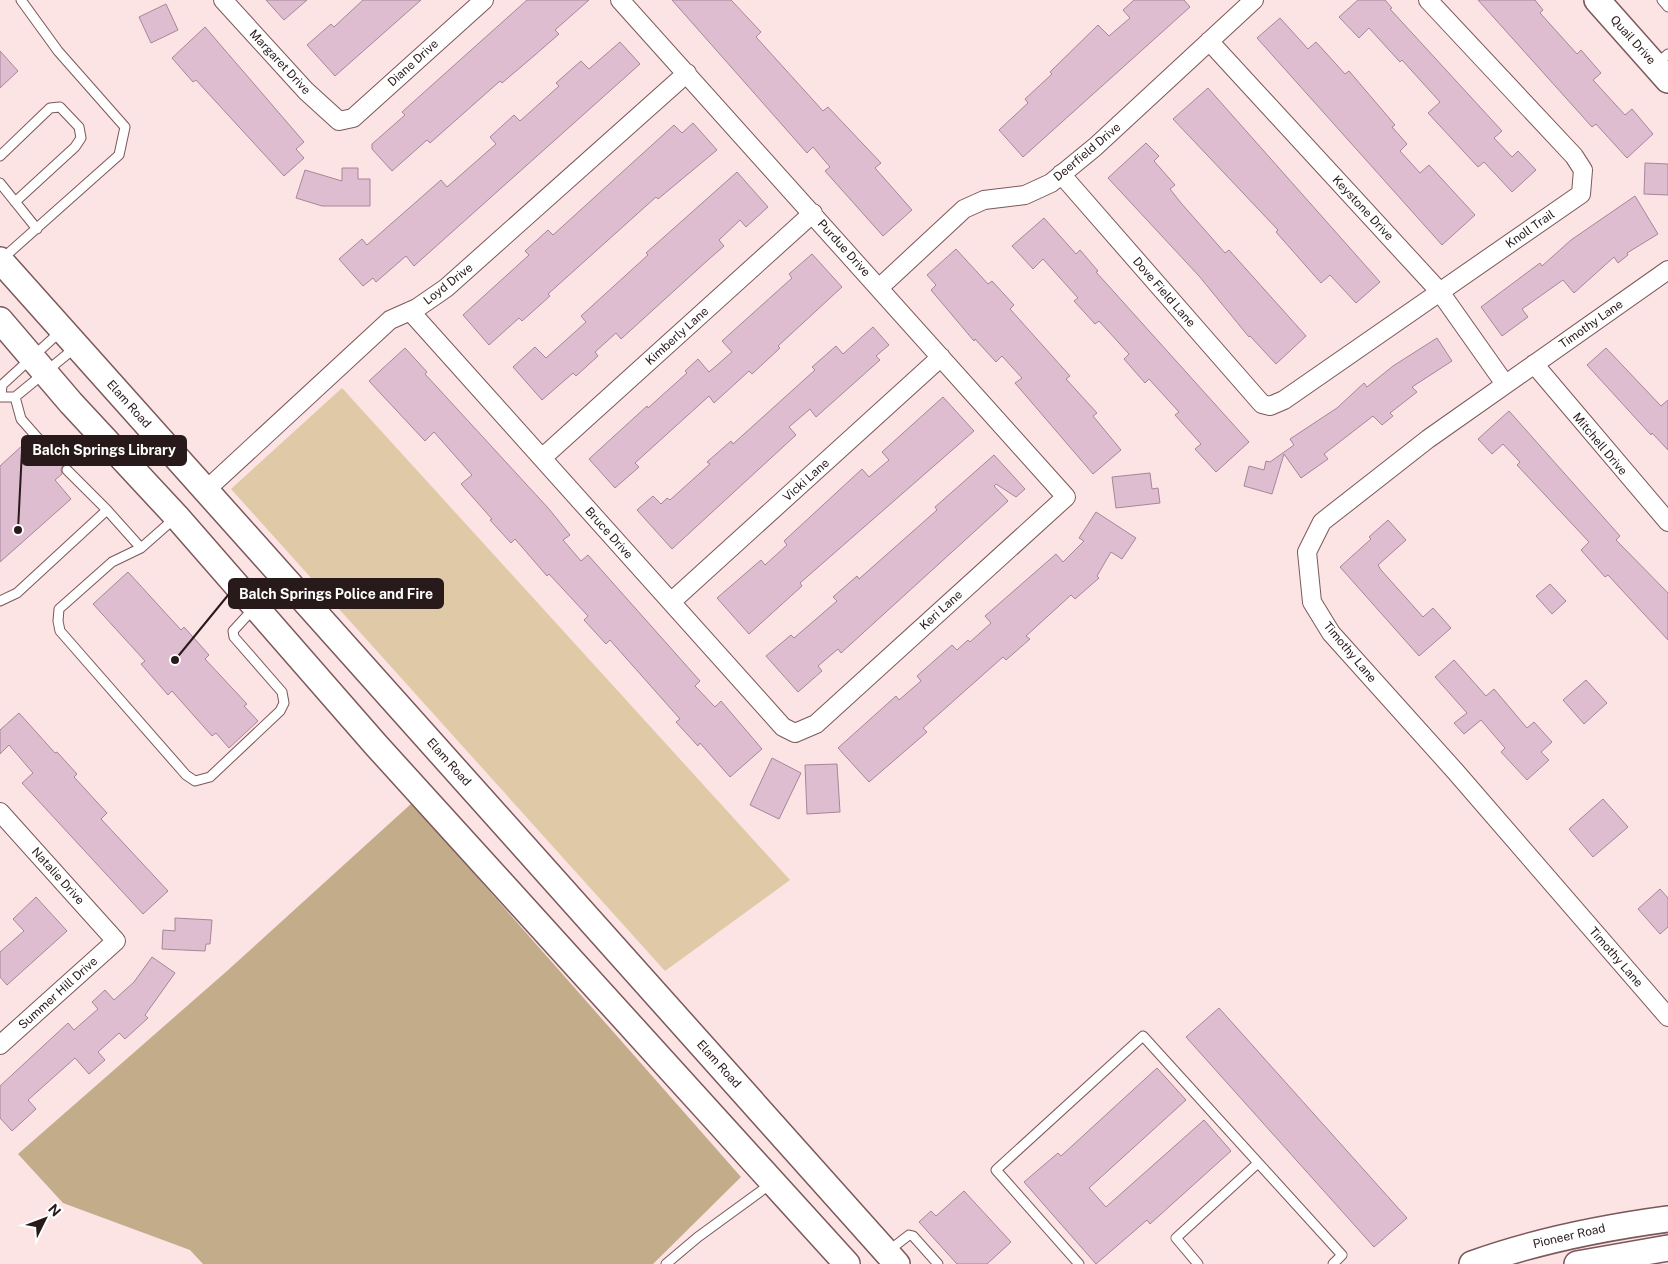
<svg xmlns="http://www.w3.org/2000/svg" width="1668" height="1264" viewBox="0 0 1668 1264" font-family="'Public Sans',sans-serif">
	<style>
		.green { fill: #e0c9a6 }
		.forest { fill: #c3ac8a }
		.building { fill: #dfbdd0; stroke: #a68698 }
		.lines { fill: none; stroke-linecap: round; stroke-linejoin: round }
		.lane-casing { stroke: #7b585a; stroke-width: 11 }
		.street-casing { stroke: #7b585a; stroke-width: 20 }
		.secondary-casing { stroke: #7b585a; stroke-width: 28 }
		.lane { stroke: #fff; stroke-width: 9 }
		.street { stroke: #fff; stroke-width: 18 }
		.secondary { stroke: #fff; stroke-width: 25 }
		.labels { text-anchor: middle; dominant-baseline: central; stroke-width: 4; stroke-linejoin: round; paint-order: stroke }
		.street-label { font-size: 12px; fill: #281a1b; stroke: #fff }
		.leader { fill: none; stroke: #281a1b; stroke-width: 2 }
		.callout-dot { fill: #281a1b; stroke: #fff; stroke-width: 2 }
		.callout { fill: #281a1b; stroke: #281a1b; stroke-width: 2 }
		.callout-label { font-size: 14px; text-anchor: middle; font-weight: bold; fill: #fff }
	</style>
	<rect width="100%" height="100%" fill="#fce3e4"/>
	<!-- green -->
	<path class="green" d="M342,388L790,880L665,971L231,489Z"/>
	<!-- forest -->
	<path class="forest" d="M412,803L741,1177L653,1264H203L190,1250L63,1203L18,1154L227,971Z"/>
	<!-- building -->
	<path class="building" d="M266,0H307L284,20Z
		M363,0H421L335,76L307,45L331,24L334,27Z
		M527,0H589L555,30L559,34L535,55L502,83L500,81L430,143L427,140L392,171L372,149V144L405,115L402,112Z
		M672,0H731L761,32L756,37L794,79L823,111L828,107L881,163L875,168L912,210L883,236L825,171L830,167L813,147L807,153Z
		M1134,0H1184L1190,7L1023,157L999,130L1028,103L1025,99L1052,74L1050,72L1098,25L1109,36L1130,18L1123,10Z
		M1358,0H1385L1392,8L1390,9L1502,131L1494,138L1512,157L1518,151L1536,170L1512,192L1484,162L1478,167L1428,113L1440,102L1402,60L1400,62L1369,28L1359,38L1339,17Z
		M1478,0H1535L1543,10L1540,13L1577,54L1581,50L1601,73L1593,80L1625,115L1632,109L1653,134L1627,158L1596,124L1592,127Z
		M166,4L178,30L151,43L139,17Z
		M1280,18L1308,49L1316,42L1345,74L1349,71L1395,125L1392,127L1407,144L1400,151L1420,173L1429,165L1475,215L1442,245L1257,38Z
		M205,27L304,142L296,149L304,158L284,176L196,80L193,82L172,58Z
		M620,42L640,64L414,266L406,256L376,282L373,278L363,286L339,259L362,239L367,245L441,180L447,187L496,144L490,137L514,115L520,121L559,86L556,83L581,61L589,69Z
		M0,51L18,71L0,88Z
		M1208,88L1380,282L1356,303L1330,275L1321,283L1276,232L1278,230L1173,119Z
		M693,123L717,150L658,199L656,197L548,294L550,296L522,321L519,318L489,345L463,315L529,255L525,251L548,230L553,235L674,125L682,133Z
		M1146,143L1159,156L1154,161L1175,185L1170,189L1181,203L1225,253L1229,250L1306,336L1276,364L1250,336L1249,337L1199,276L1108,178Z
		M1645,163L1668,164V195L1644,194Z
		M342,168H358V179H370V206H322L296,198L305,170L342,181Z
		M737,172L768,207L746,227L740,220L719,240L724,246L708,260L621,339L616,333L595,352L598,356L576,376L573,373L542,400L513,367L535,347L546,358L586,322L581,316L648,255L646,253Z
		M1635,196L1658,234L1627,253L1628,255L1618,263L1614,257L1574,293L1563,280L1522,309L1528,317L1502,336L1481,307L1540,263L1542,266L1571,240Z
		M1044,218L1076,254L1080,250L1098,271L1096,272L1249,442L1216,472L1195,449L1201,444L1175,415L1179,412L1149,379L1145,383L1124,359L1129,354L1099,321L1095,324L1074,301L1078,298L1043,259L1033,269L1012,246Z
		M956,249L988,284L992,281L1014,305L1010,309L1070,376L1066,379L1097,413L1093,416L1121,450L1093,474L1015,383L1022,378L1002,356L996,362L975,339L974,341L931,290L936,285L927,275Z
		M812,254L842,287L778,346L780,348L752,374L749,371L714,403L709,396L635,463L639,467L615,488L589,459L647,406L648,408L687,373L685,371L698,359L709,372L732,352L722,341L792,278L789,274Z
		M873,327L889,345L876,356L880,360L816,417L810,409L789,427L796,435L672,549L637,510L653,496L661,504L667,498L670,500L710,464L707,462L731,441L733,444L815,370L812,367L836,346L843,354Z
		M1437,338L1452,361L1412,387L1417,392L1390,413L1393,416L1382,425L1373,416L1324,454L1328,459L1301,478L1284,454L1272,494L1244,486L1249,466L1264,470L1266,461L1270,462L1294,445L1290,439L1337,408L1364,383L1367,387L1393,366Z
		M405,348L427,372L425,374L549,509L570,535L563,540L581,561L588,555L700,681L695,686L715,707L721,701L762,749L730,777L700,743L698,746L676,722L680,719L610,640L606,644L584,620L588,616L549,574L547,576L515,539L511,543L490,520L492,519L461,484L472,475L434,432L425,441L369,381Z
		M1606,348L1661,406L1668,400V450L1652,433L1651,435L1587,365Z
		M943,397L974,431L800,583L802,586L749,634L717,598L761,560L765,565L787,545L784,541L862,469L869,477L889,460L882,452Z
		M1509,411L1620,536L1616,540L1668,593V640L1608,575L1605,577L1581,550L1589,542L1517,465L1520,462L1503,444L1492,454L1478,439Z
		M61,443L77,461L72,466L63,465L61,469L62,474L55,480L71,499L0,562V466L24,444L40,462L45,456L51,458L54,456L55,448Z
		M994,455L1025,489L1016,497L996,484L994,486L1008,501L841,653L838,649L818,666L822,671L798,692L766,656L791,635L794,638L837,601L833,597L857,576L859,579L937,510L935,507Z
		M1150,473L1152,489L1158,488L1160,503L1116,508L1112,477Z
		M1096,512L1136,538L1122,559L1111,552L1097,576L1099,578L1075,599L1071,595L1026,636L1030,639L1006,660L1003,657L923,728L927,732L869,782L838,748L896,696L899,700L921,681L917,676L952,645L957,650L968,640L970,642L991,623L985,616L1056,554L1063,562L1084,541L1079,538Z
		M1388,520L1406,540L1378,565L1381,570L1423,617L1433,608L1451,628L1419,656L1340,567L1371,539L1369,537Z
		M128,572L181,630L184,627L209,655L205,659L247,704L244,706L258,721L229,748L216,733L212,736L172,691L168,695L141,664L145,661L93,604Z
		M1550,584L1566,601L1552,614L1536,596Z
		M1454,660L1486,696L1494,689L1527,728L1534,722L1552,742L1541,752L1549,760L1527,780L1501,752L1505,748L1481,720L1464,734L1454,723L1467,713L1435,677Z
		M1586,680L1607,703L1584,724L1563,700Z
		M19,713L55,753L57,752L77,774L74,777L107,813L101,819L168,891L143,914L22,783L33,773L9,745L0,754V730Z
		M772,758L801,773L779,819L750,805Z
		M837,764L840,812L807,814L805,765Z
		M1603,799L1628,827L1593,857L1569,829Z
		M1660,889L1668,898V927L1660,934L1638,909Z
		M36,897L67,931L7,985L0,977V952L24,931L13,919Z
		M175,918L212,920L210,944H206L205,951L162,949L163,930L175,931Z
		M152,957L175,973L145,1015L148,1018L125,1039L119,1033L98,1052L105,1060L89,1074L75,1058L28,1100L36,1109L12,1131L0,1118V1086L68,1023L74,1030L98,1009L92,1002L105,990L114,1000L134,982Z
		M1219,1008L1407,1218L1374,1247L1186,1037Z
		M1157,1068L1186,1100L1089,1188L1106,1207L1204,1120L1231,1151L1150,1224L1147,1220L1096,1264L1024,1182L1058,1153L1061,1156Z
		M964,1191L1011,1242L987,1264H957L919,1222L931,1211L936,1216Z"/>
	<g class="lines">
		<!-- lane casing -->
		<g class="lane-casing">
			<path id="lane" d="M1662,0L1668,7
				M1655,65L1668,54
				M0,156L50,108L60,107L79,127L81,138L75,147L15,202
				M0,183L37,229
				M2,259L119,155L125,127L58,51L21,0
				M62,330L2,385L1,397H15L76,347
				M15,397L21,419L50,452
				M67,470L107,510
				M175,518L141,548L112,562L59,609L58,621L60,631L186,775L195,781L210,777L280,711L284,703L282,692L234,637L233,631L255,607
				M0,601L17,593L107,510L141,548
				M887,1252L909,1235L913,1236L938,1264
				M666,1264L698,1237L772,1183
				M1079,1264L996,1170L1143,1036L1342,1255L1333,1264
				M1198,1264L1176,1238L1258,1163"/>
		</g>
		<!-- street casing -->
		<g class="street-casing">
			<path id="street" d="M223,0L306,91L339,121L353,118L484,0
				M1209,41L1440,292L1505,384
				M1061,174L1262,404L1270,406L1284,400L1581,194L1583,170L1574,156L1428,0
				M1668,270L1428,439L1322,522L1307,552L1312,602L1331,633L1455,771L1668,1017
				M879,288L964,209L984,200L1025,195L1051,183L1095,147L1254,0
				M410,311L783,727L795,733L816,724L1066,497L620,0
				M1534,364L1668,522
				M542,458L813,213
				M206,490L390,320L417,308L446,288L687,73
				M671,602L941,357
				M0,812L116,941L0,1045"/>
		</g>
		<!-- secondary casing -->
		<g class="secondary-casing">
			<path id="secondary" d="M1597,0L1668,80
				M0,260L897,1264
				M0,320L71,403L177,517L376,745L847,1264
				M1472,1264C1536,1241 1601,1228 1668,1219
				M1577,1264L1668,1248"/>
		</g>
		<!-- lane -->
		<use href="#lane" class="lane"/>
		<!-- street -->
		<use href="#street" class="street"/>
		<!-- secondary -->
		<use href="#secondary" class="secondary"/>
	</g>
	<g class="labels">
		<!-- street labels -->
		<g class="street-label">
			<text transform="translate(1633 40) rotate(48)">Quail Drive</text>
			<text transform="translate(280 62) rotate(47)">Margaret Drive</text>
			<text transform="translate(413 63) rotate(-42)">Diane Drive</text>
			<text transform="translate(1087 152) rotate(-40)">Deerfield Drive</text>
			<text transform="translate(1363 208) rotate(47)">Keystone Drive</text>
			<text transform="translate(1530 229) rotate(-35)">Knoll Trail</text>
			<text transform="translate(844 248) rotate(48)">Purdue Drive</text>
			<text transform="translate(448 284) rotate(-38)">Loyd Drive</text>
			<text transform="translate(1164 292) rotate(49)">Dove Field Lane</text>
			<text transform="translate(1591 324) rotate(-35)">Timothy Lane</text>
			<text transform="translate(677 336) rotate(-42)">Kimberly Lane</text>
			<text transform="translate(129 404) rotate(48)">Elam Road</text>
			<text transform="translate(1600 444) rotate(50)">Mitchell Drive</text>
			<text transform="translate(806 480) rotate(-42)">Vicki Lane</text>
			<text transform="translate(609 533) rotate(48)">Bruce Drive</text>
			<text transform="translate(941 610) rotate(-42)">Keri Lane</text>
			<text transform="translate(1350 652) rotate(50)">Timothy Lane</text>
			<text transform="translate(449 762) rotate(48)">Elam Road</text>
			<text transform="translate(58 876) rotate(48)">Natalie Drive</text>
			<text transform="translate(1616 957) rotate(49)">Timothy Lane</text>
			<text transform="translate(58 993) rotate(-42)">Summer Hill Drive</text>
			<text transform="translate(719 1064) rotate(48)">Elam Road</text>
			<text transform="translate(1569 1236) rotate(-13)">Pioneer Road</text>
		</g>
	</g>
	<!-- callouts -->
	<path class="leader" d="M18 530L22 450M175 660L229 594"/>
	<g class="callout-dot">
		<circle cx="18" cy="530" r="5"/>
		<circle cx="175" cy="660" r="5"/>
	</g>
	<g class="callout">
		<rect x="22" y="436" width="164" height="29" rx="5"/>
		<rect x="229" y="579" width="214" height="29" rx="5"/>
	</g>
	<g class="callout-label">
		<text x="104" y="455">Balch Springs Library</text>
		<text x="336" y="599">Balch Springs Police and Fire</text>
	</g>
	<!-- north arrow -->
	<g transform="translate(45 1219) rotate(48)" stroke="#ffffff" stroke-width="4" paint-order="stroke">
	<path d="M0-4L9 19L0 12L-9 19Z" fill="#281a1b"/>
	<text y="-8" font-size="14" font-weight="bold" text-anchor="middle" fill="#281a1b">N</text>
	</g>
</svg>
